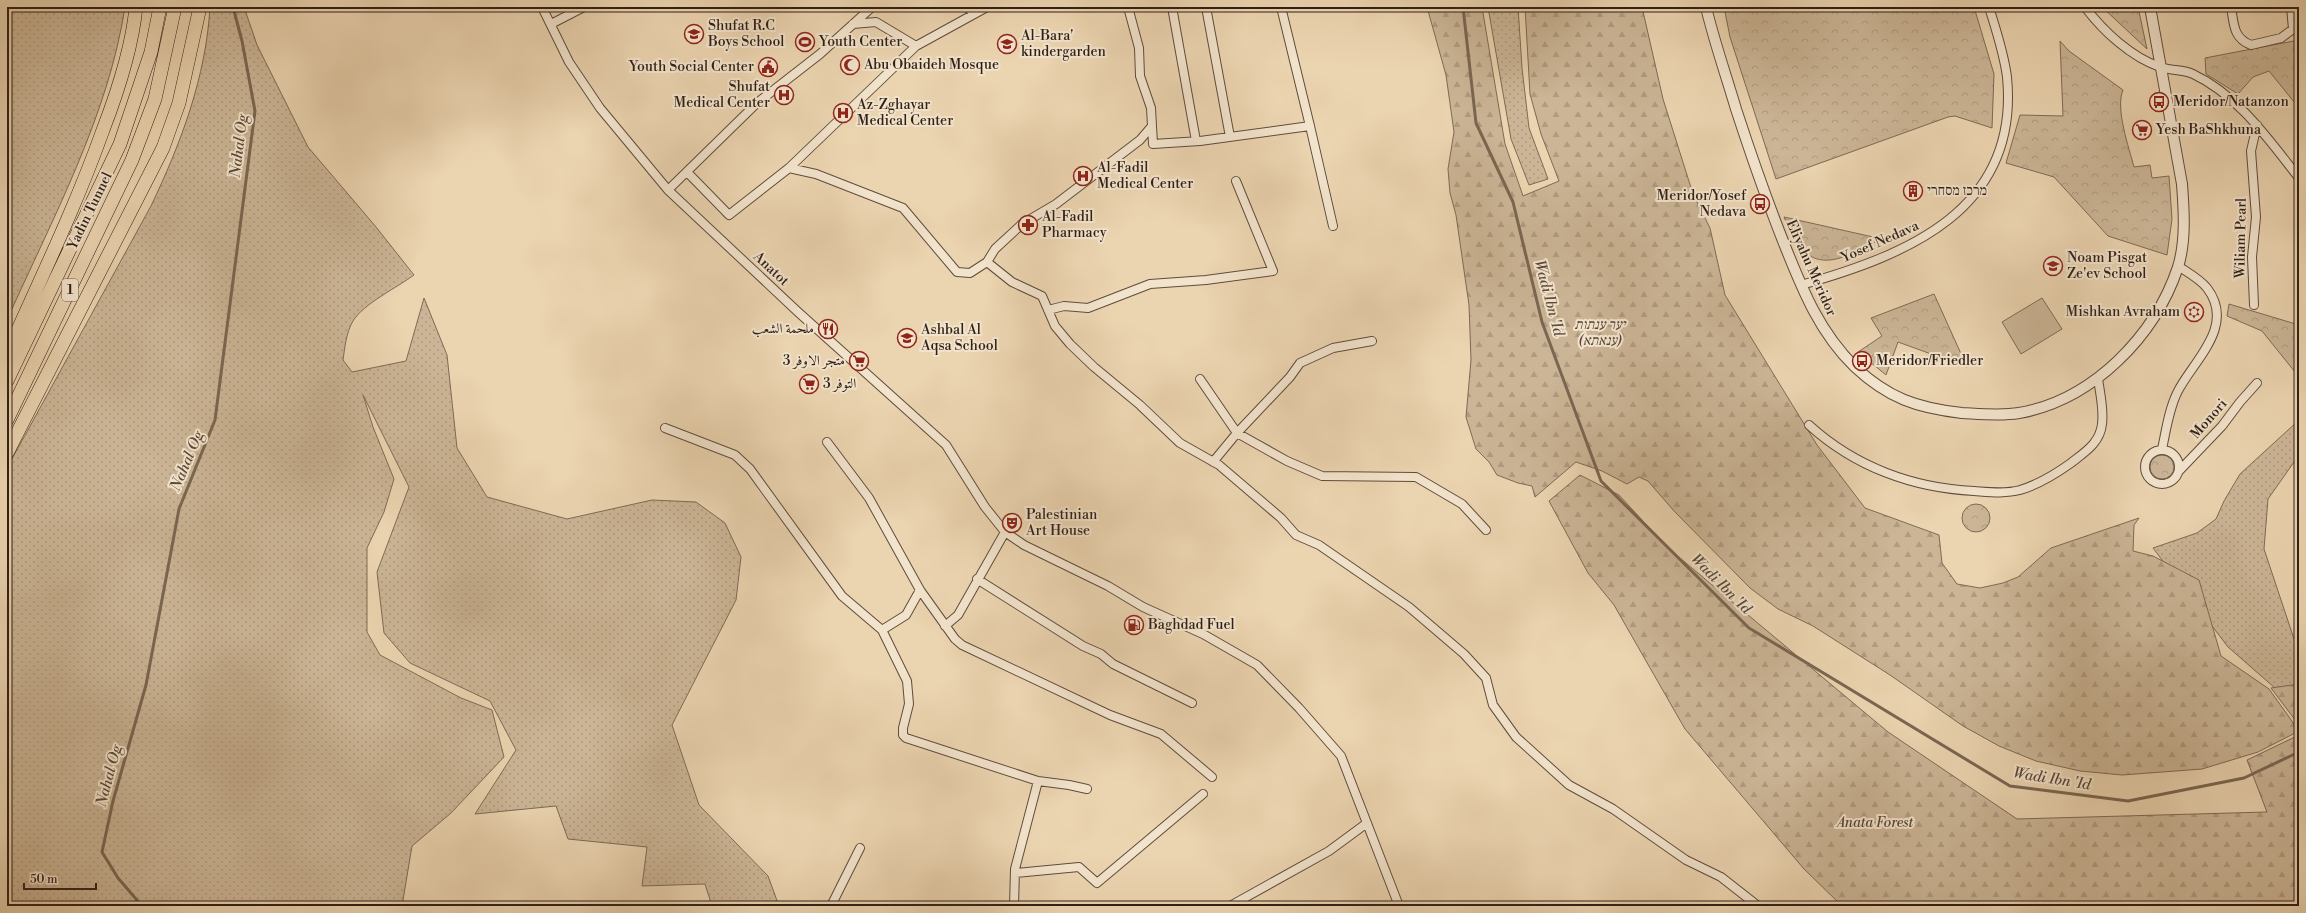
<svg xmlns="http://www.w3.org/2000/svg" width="2306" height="913" viewBox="0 0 2306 913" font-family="'Libre Bodoni',Amiri,'Frank Ruhl Libre',serif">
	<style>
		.grass { fill: url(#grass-dots); stroke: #7e6a56 }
		.forest { fill: url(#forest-firs); stroke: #7e6a56 }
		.park { fill: url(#park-crowns); stroke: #7e6a56 }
		.pitch { fill: #cbb596; stroke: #7e6a56 }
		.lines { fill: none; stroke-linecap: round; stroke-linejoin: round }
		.stream { stroke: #7a6652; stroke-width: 3 }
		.minor-casing { stroke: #5f4c3c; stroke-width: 10 }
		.tertiary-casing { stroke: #5f4c3c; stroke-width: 12 }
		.trunk-casing { stroke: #301f15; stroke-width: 14 }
		.minor { stroke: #f2e3cc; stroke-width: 8 }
		.tertiary { stroke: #f2e3cc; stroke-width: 10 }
		.trunk { stroke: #ebd4b0; stroke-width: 13 }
		.labels { text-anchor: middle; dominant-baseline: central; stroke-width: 4; stroke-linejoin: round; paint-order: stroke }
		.shield { fill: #f2e3cc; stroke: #6a5a4c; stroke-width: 1 }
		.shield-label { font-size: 13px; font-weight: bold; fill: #301f15 }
		.poi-label { font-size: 14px; fill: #301f15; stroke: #f2e3cc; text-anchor: start }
		.street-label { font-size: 14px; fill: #301f15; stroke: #f2e3cc }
		.park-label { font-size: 14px; font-style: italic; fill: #574435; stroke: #f2e3cc }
		.water-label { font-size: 15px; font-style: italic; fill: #5b4939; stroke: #f2e3cc }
	</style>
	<defs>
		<pattern id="grass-dots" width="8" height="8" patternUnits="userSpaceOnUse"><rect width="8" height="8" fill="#cbb596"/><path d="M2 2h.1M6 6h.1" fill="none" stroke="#af9b80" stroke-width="1.8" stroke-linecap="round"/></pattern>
		<pattern id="forest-firs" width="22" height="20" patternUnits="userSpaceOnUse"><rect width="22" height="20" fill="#cbb596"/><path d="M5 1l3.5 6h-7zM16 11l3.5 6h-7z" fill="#af9b80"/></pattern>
		<pattern id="park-crowns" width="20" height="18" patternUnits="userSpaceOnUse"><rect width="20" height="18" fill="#cbb596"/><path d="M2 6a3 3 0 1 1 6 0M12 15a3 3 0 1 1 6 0" fill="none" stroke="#af9b80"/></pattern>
	</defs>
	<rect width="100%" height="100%" fill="#ebd4b0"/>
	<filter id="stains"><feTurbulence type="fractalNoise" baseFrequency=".005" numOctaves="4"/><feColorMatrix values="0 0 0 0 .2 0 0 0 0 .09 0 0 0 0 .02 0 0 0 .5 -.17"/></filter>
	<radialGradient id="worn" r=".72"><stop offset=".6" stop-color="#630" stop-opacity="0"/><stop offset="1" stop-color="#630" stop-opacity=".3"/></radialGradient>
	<!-- grass -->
	<path class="grass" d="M7,7H125C108,117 52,219 7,320Z
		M210,7H244L257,45L308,147L376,227L414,275C398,287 363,304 353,321C346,333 345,347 343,360L352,372L406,361L424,298L447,355L457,448L487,497L567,519L652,500L696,502L725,523L741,557L736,600L672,725L699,805L768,876L779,906H712L705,884L642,886L647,847L568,839L556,806L475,814L516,750L490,701L410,663L384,633L377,572L409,487L363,395L373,427L394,479L384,512L367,548V632L380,655L461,698L492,710L504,757L451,813L412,846L402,906H7V468L151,206C181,143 206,77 210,7Z
		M1488,7H1518L1522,68L1529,128L1548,179L1529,185L1511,139Z
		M2299,420V455L2268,499L2264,549L2294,639H2299V700L2291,702L2228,647L2153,548L2197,533L2216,519L2224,501L2240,474Z"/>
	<!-- forest -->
	<path class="forest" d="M1427,7H1482L1505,144L1523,196L1559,181L1541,134L1530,94L1525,7H1642L1663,99L1693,194L1710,228L1725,295L1817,445L1865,508L1939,535L1942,563L1957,584L1980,588L2003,583L2018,577L2051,548L2139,518L2134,525L2133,551L2153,556L2199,580L2221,656L2269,689L2299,731L2258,752L2202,769L2122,775L2080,771L2036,761L1999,746L1963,726L1890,675L1813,626L1778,609L1750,588L1674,511L1648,481L1639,477L1627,484L1602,471L1576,462L1535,497L1532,486L1518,483L1497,475L1489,462L1476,449L1466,417L1471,360L1469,305L1456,215L1450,193L1448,169L1454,132L1446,75Z
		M1580,475L1619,495L1668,548L1888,732L2017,819L2267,812L2247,760L2299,735V906H1842L1804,869L1685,729L1614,605L1588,573L1549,501Z
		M2299,684V725L2271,688Z"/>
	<!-- park -->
	<path class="park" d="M1724,7H1974L1994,74L1992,128L1955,116L1948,117L1776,179L1730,37Z
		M2102,7H2138L2147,49Z
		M2299,40V108L2269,71L2253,77L2238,94L2206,74L2205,58Z
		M2060,41L2069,51L2123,90C2115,108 2129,148 2134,167L2150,165L2152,178L2169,176L2172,219L2167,255L2108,236L2054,177L2006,163L2020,115L2063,116Z
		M1784,217L1882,239C1853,252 1822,276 1798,245C1792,237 1788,226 1784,217Z
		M1934,294L1967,367L1898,342L1886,375L1858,352L1882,336L1871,318Z
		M2229,304L2299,325V377L2262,331L2227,316Z
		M2150 467a12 12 0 1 1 24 0a12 12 0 1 1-24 0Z
		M1962 518a14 14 0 1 1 28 0a14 14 0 1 1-28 0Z"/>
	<!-- pitch -->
	<path class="pitch" d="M2042,298L2062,329L2021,354L2002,322Z"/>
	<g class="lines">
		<!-- stream -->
		<path class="stream" d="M1463,7L1476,123L1513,202L1542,322L1601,481L1749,628L2010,786L2128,801L2244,778L2299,752
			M142,906L118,878L102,852L113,801L146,685L179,509L215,420L255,111L242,41L233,7"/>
		<!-- minor casing -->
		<g class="minor-casing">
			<path id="minor" d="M542,7L569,62L600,108L668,190L798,312L946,445L985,507L1005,532L1024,545L1108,586L1143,607L1203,634L1257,665L1299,708L1341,756L1399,906
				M968,7L973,14
				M1128,7L1139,48L1140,76L1151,108L1152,126L1140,140L1056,204L1022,224L995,249L987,262L1012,282L1042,296L1055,326L1070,344L1094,367L1140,405L1180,443L1219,465L1281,518L1296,535L1319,545L1409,607L1464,654L1486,678L1493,705L1516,737L1569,785L1613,809L1686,860L1721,877L1758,906
				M1172,7L1196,141
				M1206,7L1230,137
				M1281,7L1310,126
				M2085,7C2103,31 2131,57 2160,67C2171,71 2183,69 2193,74C2238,95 2269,140 2299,178
				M2231,7C2234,24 2233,38 2251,45L2281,38L2293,29L2291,7
				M551,24L584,7
				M853,24L876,22L916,46L987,7
				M1152,126L1153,144L1200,141L1310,126L1333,226
				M789,168L816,174L903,208L957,272L970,273L987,262
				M687,172L729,215L789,168L916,46
				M668,190L757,103L820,54L872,7
				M1801,285C1907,255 2020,210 2007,77C2004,53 1996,30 1989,7
				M2254,305L2252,257L2256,217L2251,151L2257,125
				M1048,310L1064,306L1088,308L1150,284L1206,280L1273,271L1236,181
				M1200,379L1237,433L1290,377L1300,363L1333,348L1372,341
				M1809,425C1855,467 1913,488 1974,491C1989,492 2005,494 2020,490C2037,485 2057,473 2071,463C2085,452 2100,443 2102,424C2104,409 2100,393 2098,379
				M665,428L735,455L750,469L842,596L882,630L907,681L909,704L903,728V735L906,738L1038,781L1069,785L1087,789
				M827,442L869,498L920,590L955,639L962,645L1110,715L1161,734L1212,777
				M2162,449C2166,431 2169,408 2178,391C2194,360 2236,326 2207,288C2200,279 2187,272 2178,266
				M2145 467a17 17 0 1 1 34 0a17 17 0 1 1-34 0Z
				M1213,462L1237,433L1287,461L1322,476L1416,477L1462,504L1486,530
				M2179,471L2222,426L2240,402L2257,383
				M977,579L1083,646L1101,654L1113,664L1192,703
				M945,626L958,615L1005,532
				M882,630L906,615L920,590
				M1015,873L1079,867L1097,883L1203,794
				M831,906L860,848
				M1014,906L1015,869L1038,781
				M1230,906L1329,851L1367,823"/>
		</g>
		<!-- tertiary casing -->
		<g class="tertiary-casing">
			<path id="tertiary" d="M1706,7C1714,41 1726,75 1736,109C1751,155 1767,201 1785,246C1803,291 1820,333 1855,367C1888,398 1917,408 1962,413C1981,414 2001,416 2019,413C2093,400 2155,336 2178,267C2186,241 2184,211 2182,184L2150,7"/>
		</g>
		<!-- trunk casing -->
		<g class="trunk-casing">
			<path id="trunk" d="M7,354C40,280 76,206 103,130C118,91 132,49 136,7
				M7,381L120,144L151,52L160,7
				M7,420L132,160L155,99L175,7
				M7,453L163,148L179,103L200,7"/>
		</g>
		<!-- minor -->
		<use href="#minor" class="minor"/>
		<!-- tertiary -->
		<use href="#tertiary" class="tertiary"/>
		<!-- trunk -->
		<use href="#trunk" class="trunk"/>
	</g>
	<!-- icons -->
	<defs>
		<g id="school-ring" transform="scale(1)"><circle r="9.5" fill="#f2e3cc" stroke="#8f2418" stroke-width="1.5"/><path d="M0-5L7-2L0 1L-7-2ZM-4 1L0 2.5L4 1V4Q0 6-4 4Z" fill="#8f2418"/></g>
		<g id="stadium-ring" transform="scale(1)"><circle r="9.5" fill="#f2e3cc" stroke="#8f2418" stroke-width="1.5"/><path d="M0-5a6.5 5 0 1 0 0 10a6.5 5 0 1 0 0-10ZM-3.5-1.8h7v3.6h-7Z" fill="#8f2418"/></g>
		<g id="mosque-ring" transform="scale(1)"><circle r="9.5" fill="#f2e3cc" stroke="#8f2418" stroke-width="1.5"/><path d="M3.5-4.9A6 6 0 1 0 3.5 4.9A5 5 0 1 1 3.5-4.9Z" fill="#8f2418"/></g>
		<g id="civic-ring" transform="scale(1)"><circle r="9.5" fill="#f2e3cc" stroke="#8f2418" stroke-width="1.5"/><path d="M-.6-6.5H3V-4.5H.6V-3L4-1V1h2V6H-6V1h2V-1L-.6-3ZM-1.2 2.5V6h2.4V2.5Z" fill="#8f2418"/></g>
		<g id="hospital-ring" transform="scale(1)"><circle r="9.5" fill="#f2e3cc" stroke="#8f2418" stroke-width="1.5"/><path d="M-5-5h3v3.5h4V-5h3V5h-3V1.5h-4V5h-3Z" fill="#8f2418"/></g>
		<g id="bus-ring" transform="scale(1)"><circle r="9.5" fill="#f2e3cc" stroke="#8f2418" stroke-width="1.5"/><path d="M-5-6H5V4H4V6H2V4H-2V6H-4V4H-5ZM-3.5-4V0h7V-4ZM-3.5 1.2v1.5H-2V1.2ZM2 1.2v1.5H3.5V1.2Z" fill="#8f2418"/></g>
		<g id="supermarket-ring" transform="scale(1)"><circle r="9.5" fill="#f2e3cc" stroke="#8f2418" stroke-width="1.5"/><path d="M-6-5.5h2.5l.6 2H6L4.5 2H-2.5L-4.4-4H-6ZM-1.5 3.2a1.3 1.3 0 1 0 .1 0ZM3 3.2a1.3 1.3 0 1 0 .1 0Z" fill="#8f2418"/></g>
		<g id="building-ring" transform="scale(1)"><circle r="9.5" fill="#f2e3cc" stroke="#8f2418" stroke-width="1.5"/><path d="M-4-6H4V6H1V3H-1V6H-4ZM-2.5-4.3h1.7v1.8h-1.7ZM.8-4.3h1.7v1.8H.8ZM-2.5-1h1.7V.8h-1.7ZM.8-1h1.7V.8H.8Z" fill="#8f2418"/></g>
		<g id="pharmacy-ring" transform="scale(1)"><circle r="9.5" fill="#f2e3cc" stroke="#8f2418" stroke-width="1.5"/><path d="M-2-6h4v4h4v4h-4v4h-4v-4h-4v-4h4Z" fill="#8f2418"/></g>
		<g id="synagogue-ring" transform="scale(1)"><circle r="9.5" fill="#f2e3cc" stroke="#8f2418" stroke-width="1.5"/><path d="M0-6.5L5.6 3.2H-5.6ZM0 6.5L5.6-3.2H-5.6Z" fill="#8f2418"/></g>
		<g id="restaurant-ring" transform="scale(1)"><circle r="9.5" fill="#f2e3cc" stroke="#8f2418" stroke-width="1.5"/><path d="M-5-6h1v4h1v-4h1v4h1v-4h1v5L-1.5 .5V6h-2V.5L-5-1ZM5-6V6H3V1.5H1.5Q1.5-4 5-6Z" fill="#8f2418"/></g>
		<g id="theatre-ring" transform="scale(1)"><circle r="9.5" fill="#f2e3cc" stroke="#8f2418" stroke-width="1.5"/><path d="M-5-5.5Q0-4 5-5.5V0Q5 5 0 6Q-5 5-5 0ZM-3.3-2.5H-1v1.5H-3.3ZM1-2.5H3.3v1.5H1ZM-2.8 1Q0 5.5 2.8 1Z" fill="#8f2418"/></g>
		<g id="fuel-ring" transform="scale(1)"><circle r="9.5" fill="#f2e3cc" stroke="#8f2418" stroke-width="1.5"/><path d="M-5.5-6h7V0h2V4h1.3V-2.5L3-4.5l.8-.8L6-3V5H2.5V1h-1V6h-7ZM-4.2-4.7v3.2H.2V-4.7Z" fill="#8f2418"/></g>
	</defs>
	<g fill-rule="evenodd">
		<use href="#school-ring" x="694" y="34"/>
		<use href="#stadium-ring" x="805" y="42"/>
		<use href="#school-ring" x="1007" y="44"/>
		<use href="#mosque-ring" x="850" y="65"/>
		<use href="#civic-ring" x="768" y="67"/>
		<use href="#hospital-ring" x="784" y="95"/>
		<use href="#bus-ring" x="2159" y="102"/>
		<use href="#hospital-ring" x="843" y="113"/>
		<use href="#supermarket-ring" x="2142" y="130"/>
		<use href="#hospital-ring" x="1083" y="176"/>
		<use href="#building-ring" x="1913" y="191"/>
		<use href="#bus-ring" x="1760" y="204"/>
		<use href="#pharmacy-ring" x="1028" y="225"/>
		<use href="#school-ring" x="2053" y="266"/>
		<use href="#synagogue-ring" x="2194" y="312"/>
		<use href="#restaurant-ring" x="828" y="329"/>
		<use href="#school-ring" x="907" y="338"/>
		<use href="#supermarket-ring" x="859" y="361"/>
		<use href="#bus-ring" x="1862" y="361"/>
		<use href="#supermarket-ring" x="809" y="384"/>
		<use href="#theatre-ring" x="1012" y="523"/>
		<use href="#fuel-ring" x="1134" y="625"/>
	</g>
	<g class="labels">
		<!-- shield labels -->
		<rect class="shield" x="62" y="279" width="16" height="22" rx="3"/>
		<g class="shield-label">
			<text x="70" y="290">1</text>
		</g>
		<!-- poi labels -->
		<g class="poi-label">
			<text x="708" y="26">Shufat R.C<tspan x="708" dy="16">Boys School</tspan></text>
			<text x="1021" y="36">Al-Bara'<tspan x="1021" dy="16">kindergarden</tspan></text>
			<text x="819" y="42">Youth Center</text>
			<text x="864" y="65">Abu Obaideh Mosque</text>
			<text x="754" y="67" text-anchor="end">Youth Social Center</text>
			<text x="770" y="87" text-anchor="end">Shufat<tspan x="770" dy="16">Medical Center</tspan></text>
			<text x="2173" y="102">Meridor/Natanzon</text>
			<text x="857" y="105">Az-Zghayar<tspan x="857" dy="16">Medical Center</tspan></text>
			<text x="2156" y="130">Yesh BaShkhuna</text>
			<text x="1097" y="168">Al-Fadil<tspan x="1097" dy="16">Medical Center</tspan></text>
			<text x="1927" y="191">מרכז מסחרי</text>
			<text x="1746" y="196" text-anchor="end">Meridor/Yosef<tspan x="1746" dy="16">Nedava</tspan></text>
			<text x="1042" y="217">Al-Fadil<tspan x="1042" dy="16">Pharmacy</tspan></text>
			<text x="2067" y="258">Noam Pisgat<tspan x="2067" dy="16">Ze'ev School</tspan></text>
			<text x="2180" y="312" text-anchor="end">Mishkan Avraham</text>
			<text x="814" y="329" text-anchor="end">ملحمة الشعب</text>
			<text x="921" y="330">Ashbal Al<tspan x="921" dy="16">Aqsa School</tspan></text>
			<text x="845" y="361" text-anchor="end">متجر الاوفر 3</text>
			<text x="1876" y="361">Meridor/Friedler</text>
			<text x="823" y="384">التوفر 3</text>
			<text x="1026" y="515">Palestinian<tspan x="1026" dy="16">Art House</tspan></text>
			<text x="1148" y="625">Baghdad Fuel</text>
		</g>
		<!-- street labels -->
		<g class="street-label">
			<text transform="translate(90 211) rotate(-64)">Yadin Tunnel</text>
			<text transform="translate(2241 238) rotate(-89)">Wiliam Pearl</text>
			<text transform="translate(1880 242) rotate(-24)">Yosef Nedava</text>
			<text transform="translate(1811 268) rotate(66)">Eliyahu Meridor</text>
			<text transform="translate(771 269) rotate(43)">Anatot</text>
			<text transform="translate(2209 419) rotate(-49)">Monori</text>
		</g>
		<!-- park labels -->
		<g class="park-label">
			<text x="1600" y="325">יער ענתות<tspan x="1600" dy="16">(ענאתא)</tspan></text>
			<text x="1875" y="823">Anata Forest</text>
		</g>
		<!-- water labels -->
		<g class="water-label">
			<text transform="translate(239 146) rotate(-83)">Nahal Og</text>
			<text transform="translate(1549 298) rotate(75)">Wadi Ibn 'Id</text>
			<text transform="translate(187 461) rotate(-67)">Nahal Og</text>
			<text transform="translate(1721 584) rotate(45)">Wadi Ibn 'Id</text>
			<text transform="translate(109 776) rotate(-75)">Nahal Og</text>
			<text transform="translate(2052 779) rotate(9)">Wadi Ibn 'Id</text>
		</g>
	</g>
	<!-- margin -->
	<rect width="2306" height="913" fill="none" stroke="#ebd4b0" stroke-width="24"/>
	<rect x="8" y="8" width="2290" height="897" fill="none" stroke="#301f15" stroke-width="2"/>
	<rect x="12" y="12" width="2282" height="889" fill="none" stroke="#301f15"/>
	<!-- scale -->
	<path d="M24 883v6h72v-6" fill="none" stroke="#301f15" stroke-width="2"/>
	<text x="30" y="883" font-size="12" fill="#301f15" stroke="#f2e3cc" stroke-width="3" paint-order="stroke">50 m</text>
	<rect width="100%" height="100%" filter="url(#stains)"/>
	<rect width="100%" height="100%" fill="url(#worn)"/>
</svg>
